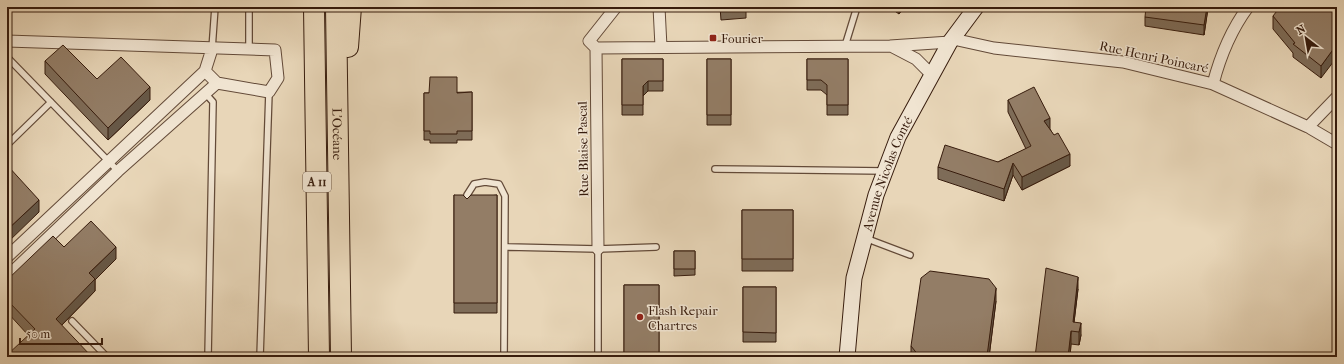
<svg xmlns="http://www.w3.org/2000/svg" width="1344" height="364" viewBox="0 0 1344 364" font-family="'IM FELL French Canon',serif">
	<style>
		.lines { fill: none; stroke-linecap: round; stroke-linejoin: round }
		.lane-casing { stroke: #634a38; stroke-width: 8 }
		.street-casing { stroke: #634a38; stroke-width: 13 }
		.secondary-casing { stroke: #371c0d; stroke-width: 17 }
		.highway-casing { stroke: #371c0d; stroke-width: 22 }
		.lane { stroke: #f0e4d1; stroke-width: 5.5 }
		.street { stroke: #f0e4d1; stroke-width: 11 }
		.secondary { stroke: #f0e4d1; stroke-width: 15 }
		.highway { stroke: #e8d6b8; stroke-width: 20 }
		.wall { fill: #7e6c58; stroke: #371c0d }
		.shaded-wall { fill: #675847; stroke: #371c0d }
		.building { fill: #937d66; stroke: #371c0d }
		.poi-dot { fill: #8f2418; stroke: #f0e4d1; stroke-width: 1.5 }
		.labels { text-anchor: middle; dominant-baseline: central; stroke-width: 3; stroke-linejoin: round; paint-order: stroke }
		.shield { fill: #f0e4d1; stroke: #6e5848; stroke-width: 1 }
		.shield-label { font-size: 12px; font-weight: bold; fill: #371c0d }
		.poi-label { font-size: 13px; fill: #371c0d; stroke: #f0e4d1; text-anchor: start }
		.street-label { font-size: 13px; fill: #371c0d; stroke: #f0e4d1 }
	</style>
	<rect width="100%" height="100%" fill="#e8d6b8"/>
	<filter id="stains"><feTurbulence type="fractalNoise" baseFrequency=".005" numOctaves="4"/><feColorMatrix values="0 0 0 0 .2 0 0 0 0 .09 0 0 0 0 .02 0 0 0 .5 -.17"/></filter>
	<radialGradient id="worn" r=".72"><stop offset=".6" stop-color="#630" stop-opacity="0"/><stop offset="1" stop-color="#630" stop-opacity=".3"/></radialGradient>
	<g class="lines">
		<!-- lane casing -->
		<g class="lane-casing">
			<path id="lane" d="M845,46L857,7
				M212,49L215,7
				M249,50V7
				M7,57L118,171
				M205,93L213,102L208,357
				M7,145L51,102
				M715,169L885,171
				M467,205V195L474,184L485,182L499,184L505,196L504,357
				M865,238L910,255
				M506,247L598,249L656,247
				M72,321L107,357
				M260,357L269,92
				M598,357V249"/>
		</g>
		<!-- street casing -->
		<g class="street-casing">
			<path id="street" d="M616,7L589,41L596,48L890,46L950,42
				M659,7L661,47
				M953,39L994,48L1123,62L1213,84L1308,127L1337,144
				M7,41L275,50L278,78L269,92L217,83L205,71
				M893,47L916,59L931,74
				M596,48L598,249
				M1213,84C1220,57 1231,30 1248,7
				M1308,127L1337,97
				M7,257L205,71L212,49
				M7,277L118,171L217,83"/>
		</g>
		<!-- secondary casing -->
		<g class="secondary-casing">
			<g id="secondary">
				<path id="s1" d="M847,357L854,278L876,195L898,137L950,42L976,7"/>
			</g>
		</g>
		<!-- highway casing -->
		<g class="highway-casing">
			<g id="highway">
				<path d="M314,7L319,357"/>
				<path id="s2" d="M336,7L341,357"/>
				<path d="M348,47L351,7"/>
			</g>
		</g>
		<!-- lane -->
		<use href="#lane" class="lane"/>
		<!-- street -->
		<use href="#street" class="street"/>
		<!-- secondary -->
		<use href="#secondary" class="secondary"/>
		<!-- highway -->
		<use href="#highway" class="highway"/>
	</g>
	<!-- wall -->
	<path class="wall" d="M720,7H746V18L721,20Z
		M889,7H904L899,14Z
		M1208,7L1204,35L1145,26V17Z
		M1337,7L1321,78L1293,57V53L1273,29V16Z
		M622,59H663V91H648L643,96V115H622Z
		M707,59H731V125H707Z
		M807,59H848V115H827V95L821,90H807Z
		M45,61L150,100L108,140L45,74Z
		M472,92V140H457V143H430V140H424V93Z
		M1008,100L1050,129L1070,166L1022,190L1013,175L1004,201L938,179V167L998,162L1026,149L1008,112Z
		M454,195L467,199L497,195V313H454Z
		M742,210H793V271H742Z
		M674,251H695V275L674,276Z
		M116,259L95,280V291L62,325L28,335L7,312V280Z
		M624,285H659V357H624Z
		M743,287H776V342H743Z
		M1078,289L1074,322L1081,335L1079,345L1071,344L1070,357H1035Z
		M996,301L989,357H911V346Z"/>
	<!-- shaded-wall -->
	<path class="shaded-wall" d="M899,7H904L899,14Z
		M1207,7H1208V9L1204,35V25Z
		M1337,44V57L1321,78V66Z
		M648,81V91L643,96V86Z
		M150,87V100L108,140V128Z
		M1050,118V131L1044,121Z
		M1070,154V166L1022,190V177Z
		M1013,163V175L1004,201V189Z
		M39,200V212L7,243V230Z
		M116,247V259L95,280V291L56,331V319L89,273Z
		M1078,277V289L1073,331V322Z
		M996,288V301L989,357H986Z
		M1081,323V335L1079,345V332Z
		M1071,331V344L1070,357H1068Z"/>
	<!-- building -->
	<path class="building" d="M1146,7H1207L1204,25L1145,17Z
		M1280,7H1337V44L1321,66L1293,44L1295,43L1273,16Z
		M63,45L97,79L121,57L150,87L108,128L45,61Z
		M622,59H663V81H648L643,86V105H622Z
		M707,59H731V115H707Z
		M807,59H848V105H827V85L821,80H807Z
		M430,77H457V93L472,92V131H457V134H430V131H424V93H429Z
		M1034,87L1050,118L1044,121L1054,135L1058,133L1070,154L1022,177L1013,163L1004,189L938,167L945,145L998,162L1031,146L1008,100Z
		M7,165L39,200L7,230Z
		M454,195H463L467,199L471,195H497V303H454Z
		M742,210H793V259H742Z
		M91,221L116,247L89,273L95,279L56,319L92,357H7V355L35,329L7,300V280L53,236L64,247Z
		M674,251H695V269H674Z
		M1046,268L1078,277L1073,322L1081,323L1079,332L1071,331L1068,357H1035Z
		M930,271L989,279L996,288L987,356L986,357H925L919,356L911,346L921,278Z
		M624,285H659V353L624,354Z
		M743,287H776V333L743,332Z"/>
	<!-- markers -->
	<g class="poi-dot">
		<rect x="709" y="34" width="8" height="8" rx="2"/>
		<circle cx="640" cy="317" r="4"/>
	</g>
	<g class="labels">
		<!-- shield labels -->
		<rect class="shield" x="303" y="172" width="28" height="20" rx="3"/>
		<g class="shield-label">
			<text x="317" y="182">A 11</text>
		</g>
		<!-- poi labels -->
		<g class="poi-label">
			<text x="721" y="38">Fourier</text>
			<text x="648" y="310">Flash Repair<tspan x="648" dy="15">Chartres</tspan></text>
		</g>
		<!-- street labels -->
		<g class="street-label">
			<text transform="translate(1154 57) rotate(12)">Rue Henri Poincaré</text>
			<text stroke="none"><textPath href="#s2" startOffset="127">L’Océane</textPath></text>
			<text transform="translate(583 149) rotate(-91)">Rue Blaise Pascal</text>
			<text stroke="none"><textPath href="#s1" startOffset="189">Avenue Nicolas Conté</textPath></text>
		</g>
	</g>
	<!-- margin -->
	<rect width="1344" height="364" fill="none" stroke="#e8d6b8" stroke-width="24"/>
	<rect x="8" y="8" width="1328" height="348" fill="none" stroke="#371c0d" stroke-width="2"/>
	<rect x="12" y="12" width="1320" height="340" fill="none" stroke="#371c0d"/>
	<!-- north arrow -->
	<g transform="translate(1306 38) rotate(329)" stroke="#f0e4d1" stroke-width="3" paint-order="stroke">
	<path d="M0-3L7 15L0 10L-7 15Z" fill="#371c0d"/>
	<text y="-6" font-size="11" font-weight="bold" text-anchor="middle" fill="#371c0d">N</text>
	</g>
	<!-- scale -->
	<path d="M20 338v6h82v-6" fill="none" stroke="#371c0d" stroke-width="2"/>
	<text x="26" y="338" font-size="12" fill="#371c0d" stroke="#f0e4d1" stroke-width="3" paint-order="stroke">50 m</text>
	<rect width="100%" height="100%" filter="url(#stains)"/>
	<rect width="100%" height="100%" fill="url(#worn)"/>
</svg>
